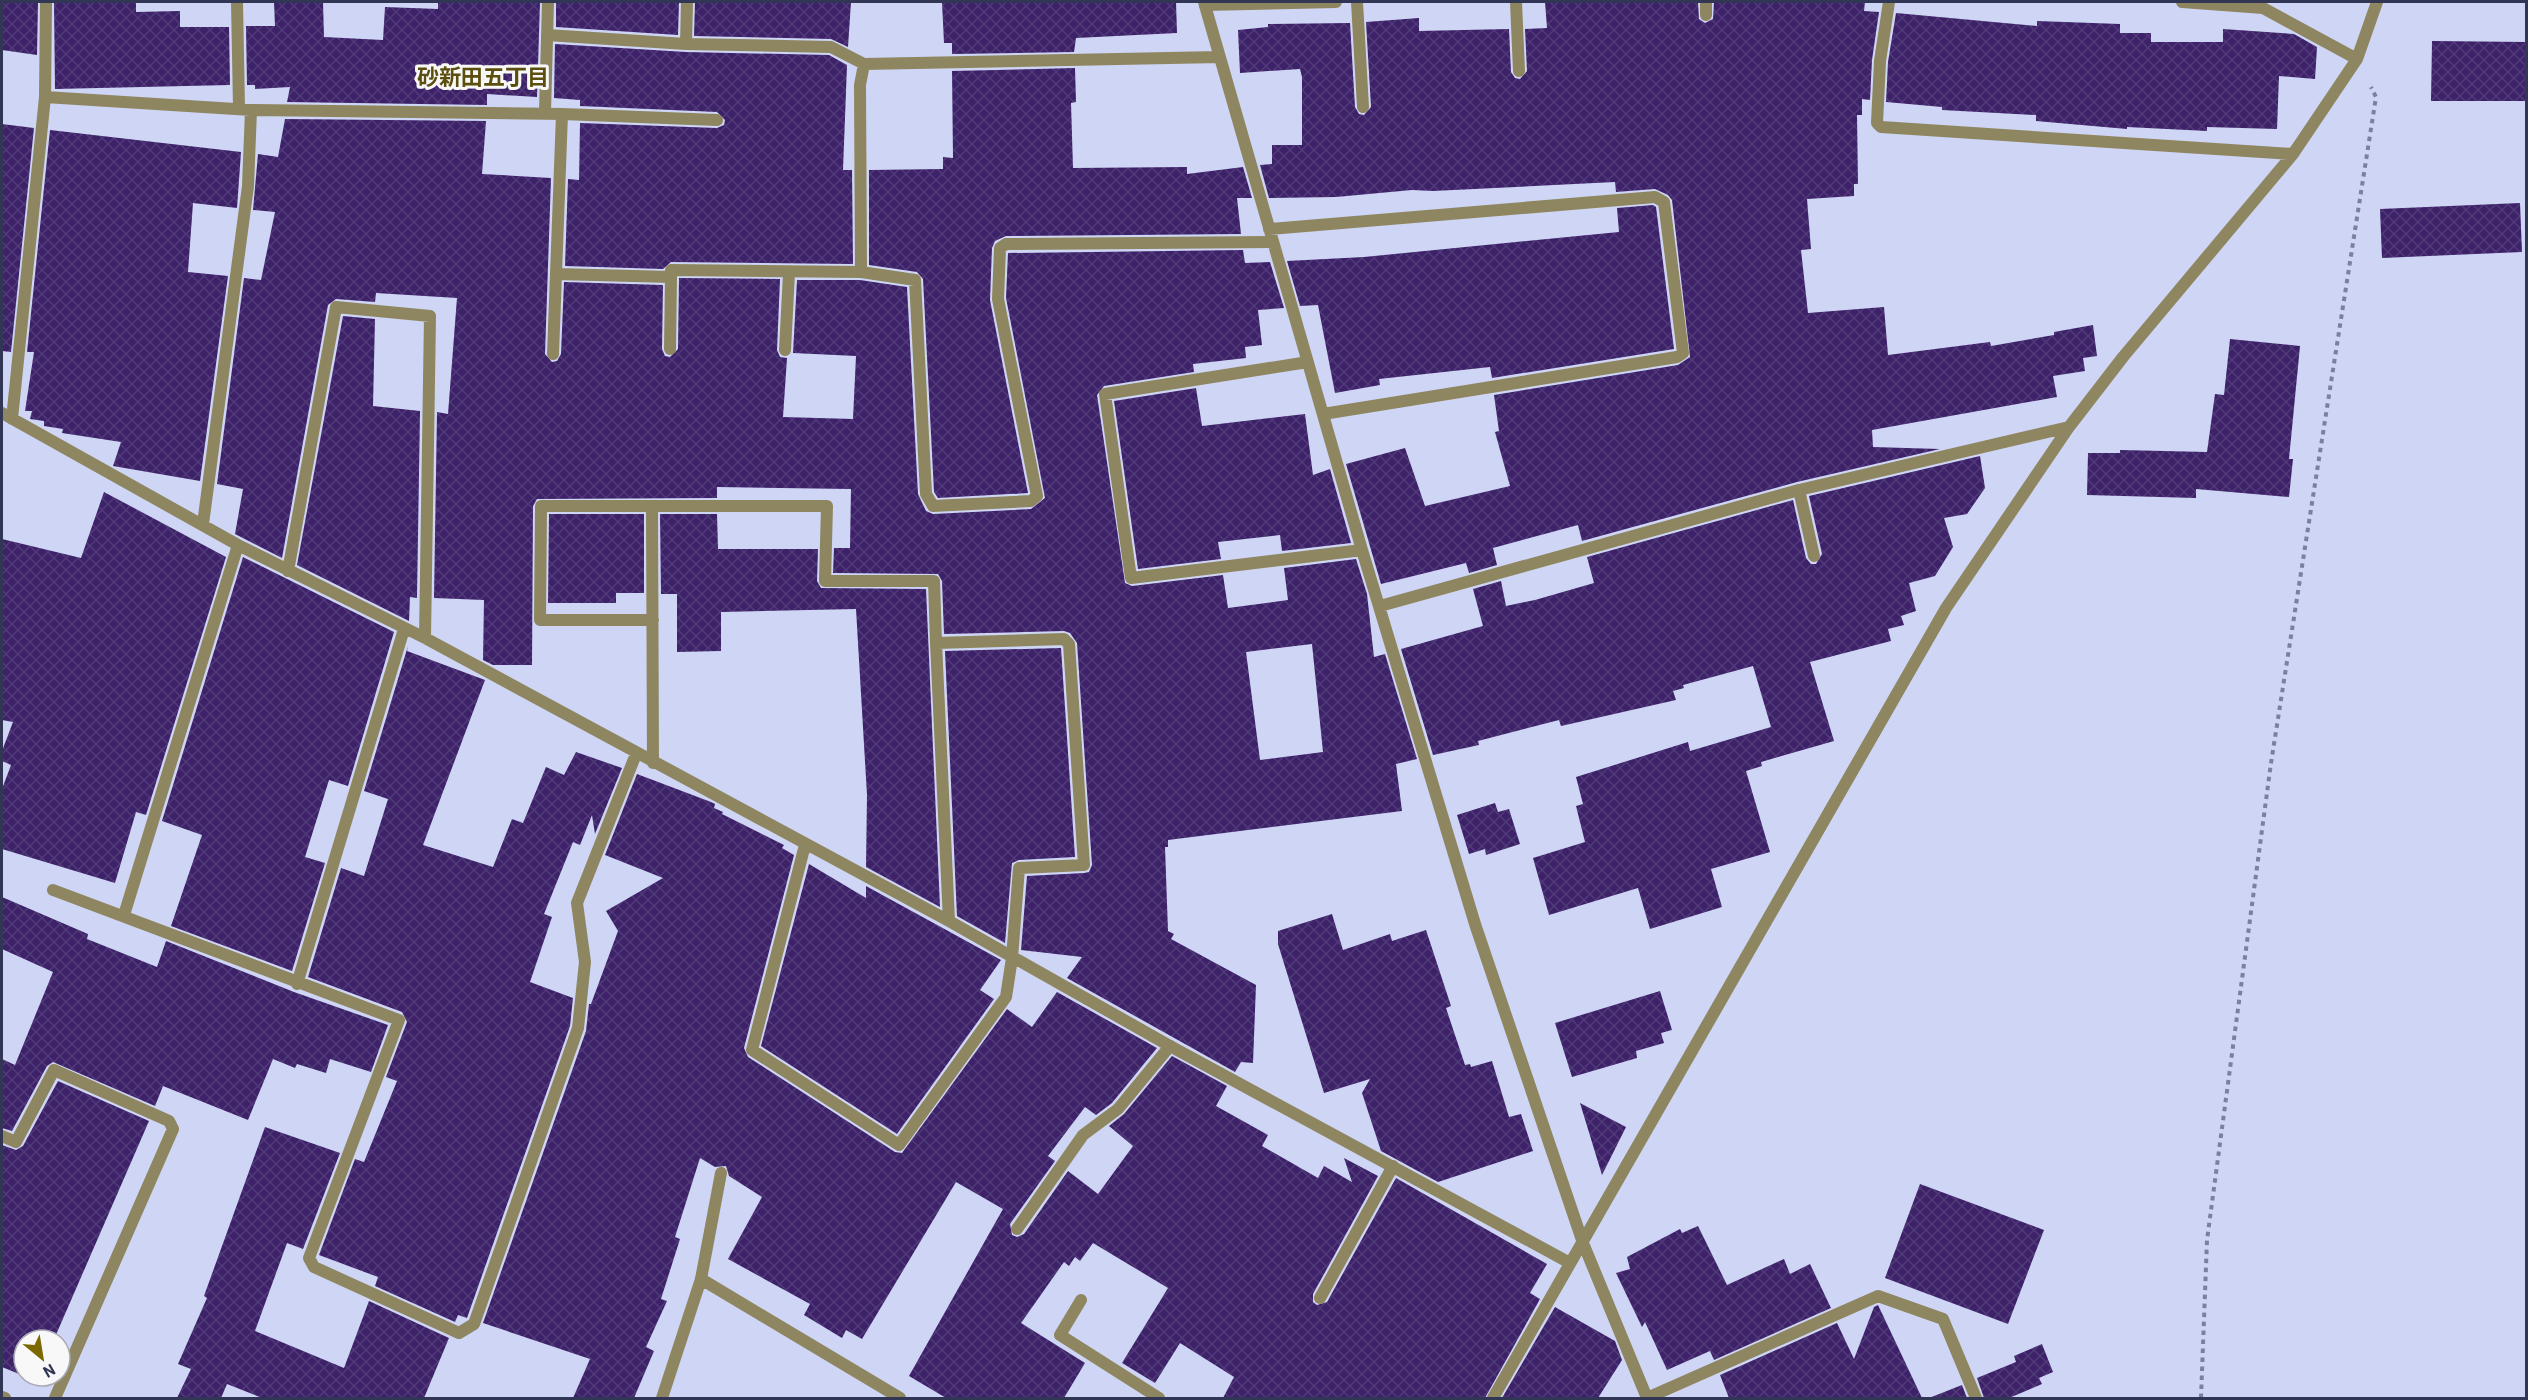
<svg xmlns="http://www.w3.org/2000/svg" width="2528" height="1400" viewBox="0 0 2528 1400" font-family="Barlow,'Noto Sans JP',sans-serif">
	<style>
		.building { fill: url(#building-cross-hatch); fill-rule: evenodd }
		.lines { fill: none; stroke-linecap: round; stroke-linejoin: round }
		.path { stroke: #7b809f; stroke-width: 4; stroke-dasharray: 4.5 4.5; stroke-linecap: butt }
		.service { stroke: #8e8660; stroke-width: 12 }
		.minor { stroke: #8e8660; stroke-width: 12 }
		.labels { text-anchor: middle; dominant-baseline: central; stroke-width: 6; stroke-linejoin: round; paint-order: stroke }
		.neighbourhood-label { font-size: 22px; font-weight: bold; fill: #5b4e0f; stroke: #f8f8f8 }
	</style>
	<defs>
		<pattern id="building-cross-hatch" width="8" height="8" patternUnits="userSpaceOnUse" patternTransform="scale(1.5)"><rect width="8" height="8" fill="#3d2269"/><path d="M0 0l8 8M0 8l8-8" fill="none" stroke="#513a78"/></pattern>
	</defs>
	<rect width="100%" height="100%" fill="#cfd5f4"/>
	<!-- building -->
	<path class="building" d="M2,2H38L37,55L2,50Z
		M54,2H136V12L180,11V27H229L230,85L55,89Z
		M274,2H323L324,37L383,40L385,7L438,9V2H540L537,97L487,94V105L287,102L290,87L255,89V85H247L246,26H275Z
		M556,2H679L678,35L556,27Z
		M695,2H851L848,47L831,39L694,36Z
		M942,2H1176L1177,33L1076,38L1074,52L952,54V43H944Z
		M1545,2H1698L1699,19L1705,23L1713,19L1714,2H1865L1864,11L1879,12L1872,60L1870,100L1862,99V115H1857L1858,184H1854V196L1807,199L1811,249L1801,250L1808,313L1884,307L1888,355L1990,342L1991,346L2054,335V332L2093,325L2097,356L2083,358L2085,371L2053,376L2057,397L1872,430L1873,447L1940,449L1797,482L1582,541L1578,525L1493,548L1497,565L1469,573L1466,563L1381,584L1346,464L1405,448L1425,506L1510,486L1495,432L1499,431L1494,395L1678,365L1690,357L1672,200L1668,195L1655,189L1616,192L1615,182L1433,191L1412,190L1336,197L1269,198L1260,165L1272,164V145H1302V77L1300,69L1240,73L1238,30L1268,27V24L1350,23L1355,107L1359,114L1364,115L1371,107L1366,22L1419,18V31L1509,29L1511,72L1515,78L1520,79L1527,71L1525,29L1547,28Z
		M1896,13L2037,26V21L2120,24V33H2151V42H2223V29L2294,34L2317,47L2315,79L2279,76L2277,129L2207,127V131L2127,127V129L2036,121V115L1942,110V107L1886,102L1888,62Z
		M2432,41L2526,42V101H2431Z
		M555,44L686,52L829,55L847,65L843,170H852L853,264L671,262L663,269L565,266L568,179L579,180L580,123L717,128L724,125L725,120L717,112L580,106V100L554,98Z
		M1075,68L1076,102L1071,103L1073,168L1187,167V174L1243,167L1252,198H1237L1241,234L1006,236L995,241L992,248L990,300L1028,493L938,498L934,492L923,279L917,272L869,265V170L943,169V157L953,158L952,71Z
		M285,119L486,121L482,174L551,178L545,354L552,362L557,361L561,354L564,282L663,285L662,349L665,356L670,357L678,349L679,278L780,279L777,350L780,357L787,358L783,417L853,419L856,356L793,353L797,280H860L907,287L918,494L926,511L933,514L1031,509L1045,498L1006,298L1008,253L1243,250L1245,263L1270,262L1284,308L1258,310L1262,345L1245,347L1246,358L1193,364L1194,372L1104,386L1097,395L1125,583L1132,586L1223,575L1228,608L1288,600L1284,568L1356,559L1367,594L1374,657L1385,654L1417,759L1396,764L1402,811L1168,840V847H1165L1168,931L1174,934L1171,939L1256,985L1253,1063L1241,1062L1235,1072L1067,978L1082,957L1021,950L1027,876L1084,873L1089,872L1092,865L1077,643L1070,633L1064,631L944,634L942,581L938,574L833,573L834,548H850L851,489L717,487V498L537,499L533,506L532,665H493L483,660L484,600L434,598L437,412L448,414L457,298L376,293L375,302L336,299L328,305L282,558L235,534L243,489L217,484L244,278L261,280L275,212L253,210L258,154L278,157ZM1312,644L1323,752L1260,760L1246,652Z
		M2,124L34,128L11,352L2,351Z
		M50,130L241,152L237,208L193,203L188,272L228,276L200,481L113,466L121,442L62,433L63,429L44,426V421L30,419L32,411H25L34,352H27Z
		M2520,203L2522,252L2382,258L2380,209Z
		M1653,205L1656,207L1674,349L1492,378L1490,367L1379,379L1380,385L1335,393L1318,305L1300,306L1287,261L1364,257L1619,232L1617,208Z
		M343,316L375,319L373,406L420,411L417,598L410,597L409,621L297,565Z
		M2230,339L2300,346L2289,459H2293L2289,497L2196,489V498L2087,495L2088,453H2120V450L2207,452L2215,394L2224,395Z
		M1196,388L1202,426L1305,414L1313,475L1330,469L1351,543L1282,551L1280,535L1218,542L1221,559L1138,569L1114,401Z
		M1980,456L1985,488L1967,514L1944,518L1953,547L1935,576L1909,583L1916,611L1901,616L1904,625L1888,629L1891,641L1810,662L1834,741L1761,762L1762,766L1746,771L1770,852L1711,869L1722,907L1650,929L1638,888L1549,915L1533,858L1585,842L1576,806L1583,804L1576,777L1688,742L1690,751L1771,727L1753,666L1683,685L1684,688L1673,691L1676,700L1561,726L1559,720L1478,741L1479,745L1433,755L1401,649L1483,626L1473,589L1501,581L1506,606L1535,600L1594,583L1587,557L1793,500L1806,558L1811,564H1816L1822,554L1809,496Z
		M104,492L226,557L146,815L136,812L115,883L2,849V789L11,765L2,761V751L13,722L2,720V539L81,558Z
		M549,514H644V593H616V603H548Z
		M660,514H717L718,549H818L817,581L821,588L926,589L940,907L866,867L867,795L856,609L721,612V651L677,652V594H661Z
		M243,557L394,632L348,786L329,780L305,857L325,863L292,971L171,926L202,835L162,821Z
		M408,646L407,651L485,680L423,845L493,867L512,819L523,823L546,767L564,775L576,752L622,768L595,834L592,815L580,845L573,842L544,914L552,917L530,982L573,998L570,1026L467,1318L458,1315L455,1322L375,1286L378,1277L319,1255L355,1159L364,1162L397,1081L386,1077L407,1022L402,1012L308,977L341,868L364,876L388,799L364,791Z
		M1061,648L1075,857L1019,860L1012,863L1005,943L957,916L945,651Z
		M637,774L711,802L715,804L714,808L723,812L722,814L784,845L782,848L794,855L744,1048L748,1057L895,1152L902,1153L1007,1009L1032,1027L1057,992L1157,1048L1112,1103L1096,1115L1085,1107L1048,1156L1055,1161L1010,1224L1012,1235L1017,1237L1024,1234L1068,1171L1098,1194L1133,1146L1109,1126L1124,1114L1172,1056L1227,1086L1216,1106L1268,1135L1262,1146L1318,1178L1324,1166L1352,1182L1344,1158L1378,1176L1313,1294V1302L1317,1305L1327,1302L1396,1178L1547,1264L1530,1293L1540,1299L1485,1398H1223L1234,1377L1180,1343L1155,1383L1122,1363L1168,1288L1093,1243L1080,1261L1075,1257L1069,1266L1064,1262L1021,1323L1085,1363L1064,1398H946L909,1376L1003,1209L956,1182L862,1339L846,1330L842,1338L804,1315L810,1304L728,1259L762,1197L729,1176L726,1166L715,1167L700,1158L675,1237L680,1239L661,1299L667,1301L646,1347L654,1351L634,1398H573L590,1359L483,1323L586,1031L589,1004H591L618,931L606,911L663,878L605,855Z
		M1495,803L1498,812L1509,809L1520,844L1486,855L1485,849L1469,854L1457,815Z
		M809,864L866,898V886L1001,960L980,990L994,999L897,1134L761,1046Z
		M2,897L88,934L87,939L157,967L166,941L294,992L388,1025L371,1072L330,1059L326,1073L297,1064L295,1068L273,1059L248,1120L163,1086L155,1106L53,1062L47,1066L12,1131L2,1128V1059L15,1065L53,972L2,949Z
		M1332,914L1343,950L1390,934L1392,941L1426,930L1451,1006L1446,1008L1465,1065L1470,1064L1471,1067L1492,1061L1509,1117L1521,1114L1533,1151L1438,1182L1381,1151L1362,1093L1370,1079L1324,1093L1278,944V931Z
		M1660,991L1672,1030L1661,1033L1664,1043L1636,1051L1637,1058L1572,1077L1555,1023Z
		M58,1081L149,1121L55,1337L51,1335L48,1340H24V1376L2,1367V1145L16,1150L23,1146Z
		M1580,1103L1626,1127L1602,1175Z
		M265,1127L340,1153L303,1249L287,1243L255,1331L344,1368L369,1301L449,1338L424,1398H262L227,1384L221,1398H177L191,1369L178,1364L207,1298L204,1296Z
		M1920,1184L2044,1230L2008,1324L1885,1278Z
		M1698,1226L1727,1285L1784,1259L1790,1274L1810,1264L1831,1308L1714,1360L1710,1351L1667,1370L1645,1322L1642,1327L1616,1273L1630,1269L1627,1257L1680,1229L1682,1233Z
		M1878,1305L1922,1398H1729L1720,1375L1837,1323L1854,1359L1874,1307Z
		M1555,1307L1615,1341L1622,1360L1598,1398H1502Z
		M2042,1344L2053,1372L2039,1378L2042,1384L2009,1398H1984L1977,1378L2016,1362L2014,1356Z
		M1962,1385L1967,1398H1929Z"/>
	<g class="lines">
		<!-- path -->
		<path class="path" d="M2201,1398L2207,1240L2271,763L2376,97L2371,87"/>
		<!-- service -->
		<path class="service" d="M1357,2L1363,107
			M1516,2L1519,71
			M1706,2V15
			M1205,5L1336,2
			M562,114L717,120
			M670,349L671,277
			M785,350L789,273
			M553,354L556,274
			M1799,490L1814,556
			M1017,1229L1083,1135L1118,1109L1170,1046
			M701,1279L721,1173
			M1320,1298L1393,1166
			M1081,1300L1060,1335L1159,1398"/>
		<!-- minor -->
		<path class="minor" d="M237,2L239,108
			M1204,2L1362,550L1475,924L1583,1243L1647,1398
			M1889,2L1880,61L1877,123L1881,127L2293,154
			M2182,2L2263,8L2357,59
			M547,35L686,44L831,47L864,64L1220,57
			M686,44L687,2
			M45,97L251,110L562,114L556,274L671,277V270L861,272L915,280L926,494L933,506L1031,501L1037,496L998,299L1000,248L1006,244L1273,242
			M545,112L548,2
			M1269,229L1655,197L1664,202L1683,353L1677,357L1323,414
			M861,272L860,85L864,64
			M1308,362L1105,394L1131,578L1362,550
			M2,413L238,545L425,638L949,921L1170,1046L1570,1263
			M12,419L45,97L46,2
			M652,506H541L540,620H653
			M203,524L248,186L251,110
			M288,571L336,307L430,316L425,638
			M1380,606L1799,490L2069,427
			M653,763L652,506H827L825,581H934L936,643
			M805,845L752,1050L899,1145L1006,997L1012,958L1019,868L1084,865L1069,644L1064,639L936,643L949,921
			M53,890L399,1020L309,1258L314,1267L459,1333L474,1324L578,1028L585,962L577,903L636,754
			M124,915L238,545
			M297,984L404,629
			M2,1136L16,1142L54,1070L169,1121L173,1129L55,1398
			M2,1397L5,1398
			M662,1398L701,1279L900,1398
			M1493,1398L1946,608L2069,427L2123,357L2293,154L2357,59L2377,2
			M1647,1398L1878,1296L1943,1319L1976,1398"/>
	</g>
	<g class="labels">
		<!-- neighbourhood labels -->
		<g class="neighbourhood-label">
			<text x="483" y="76">砂新田五丁目</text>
		</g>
	</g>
	<!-- border -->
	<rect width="2528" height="1400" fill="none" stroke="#323655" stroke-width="6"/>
	<!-- north arrow -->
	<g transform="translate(42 1358) rotate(150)"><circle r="28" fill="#f8f8f8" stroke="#a9aab7" stroke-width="1.5"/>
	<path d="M0-4.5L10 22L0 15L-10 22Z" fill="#7b6800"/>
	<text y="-9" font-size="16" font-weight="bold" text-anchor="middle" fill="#323655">N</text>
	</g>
</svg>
